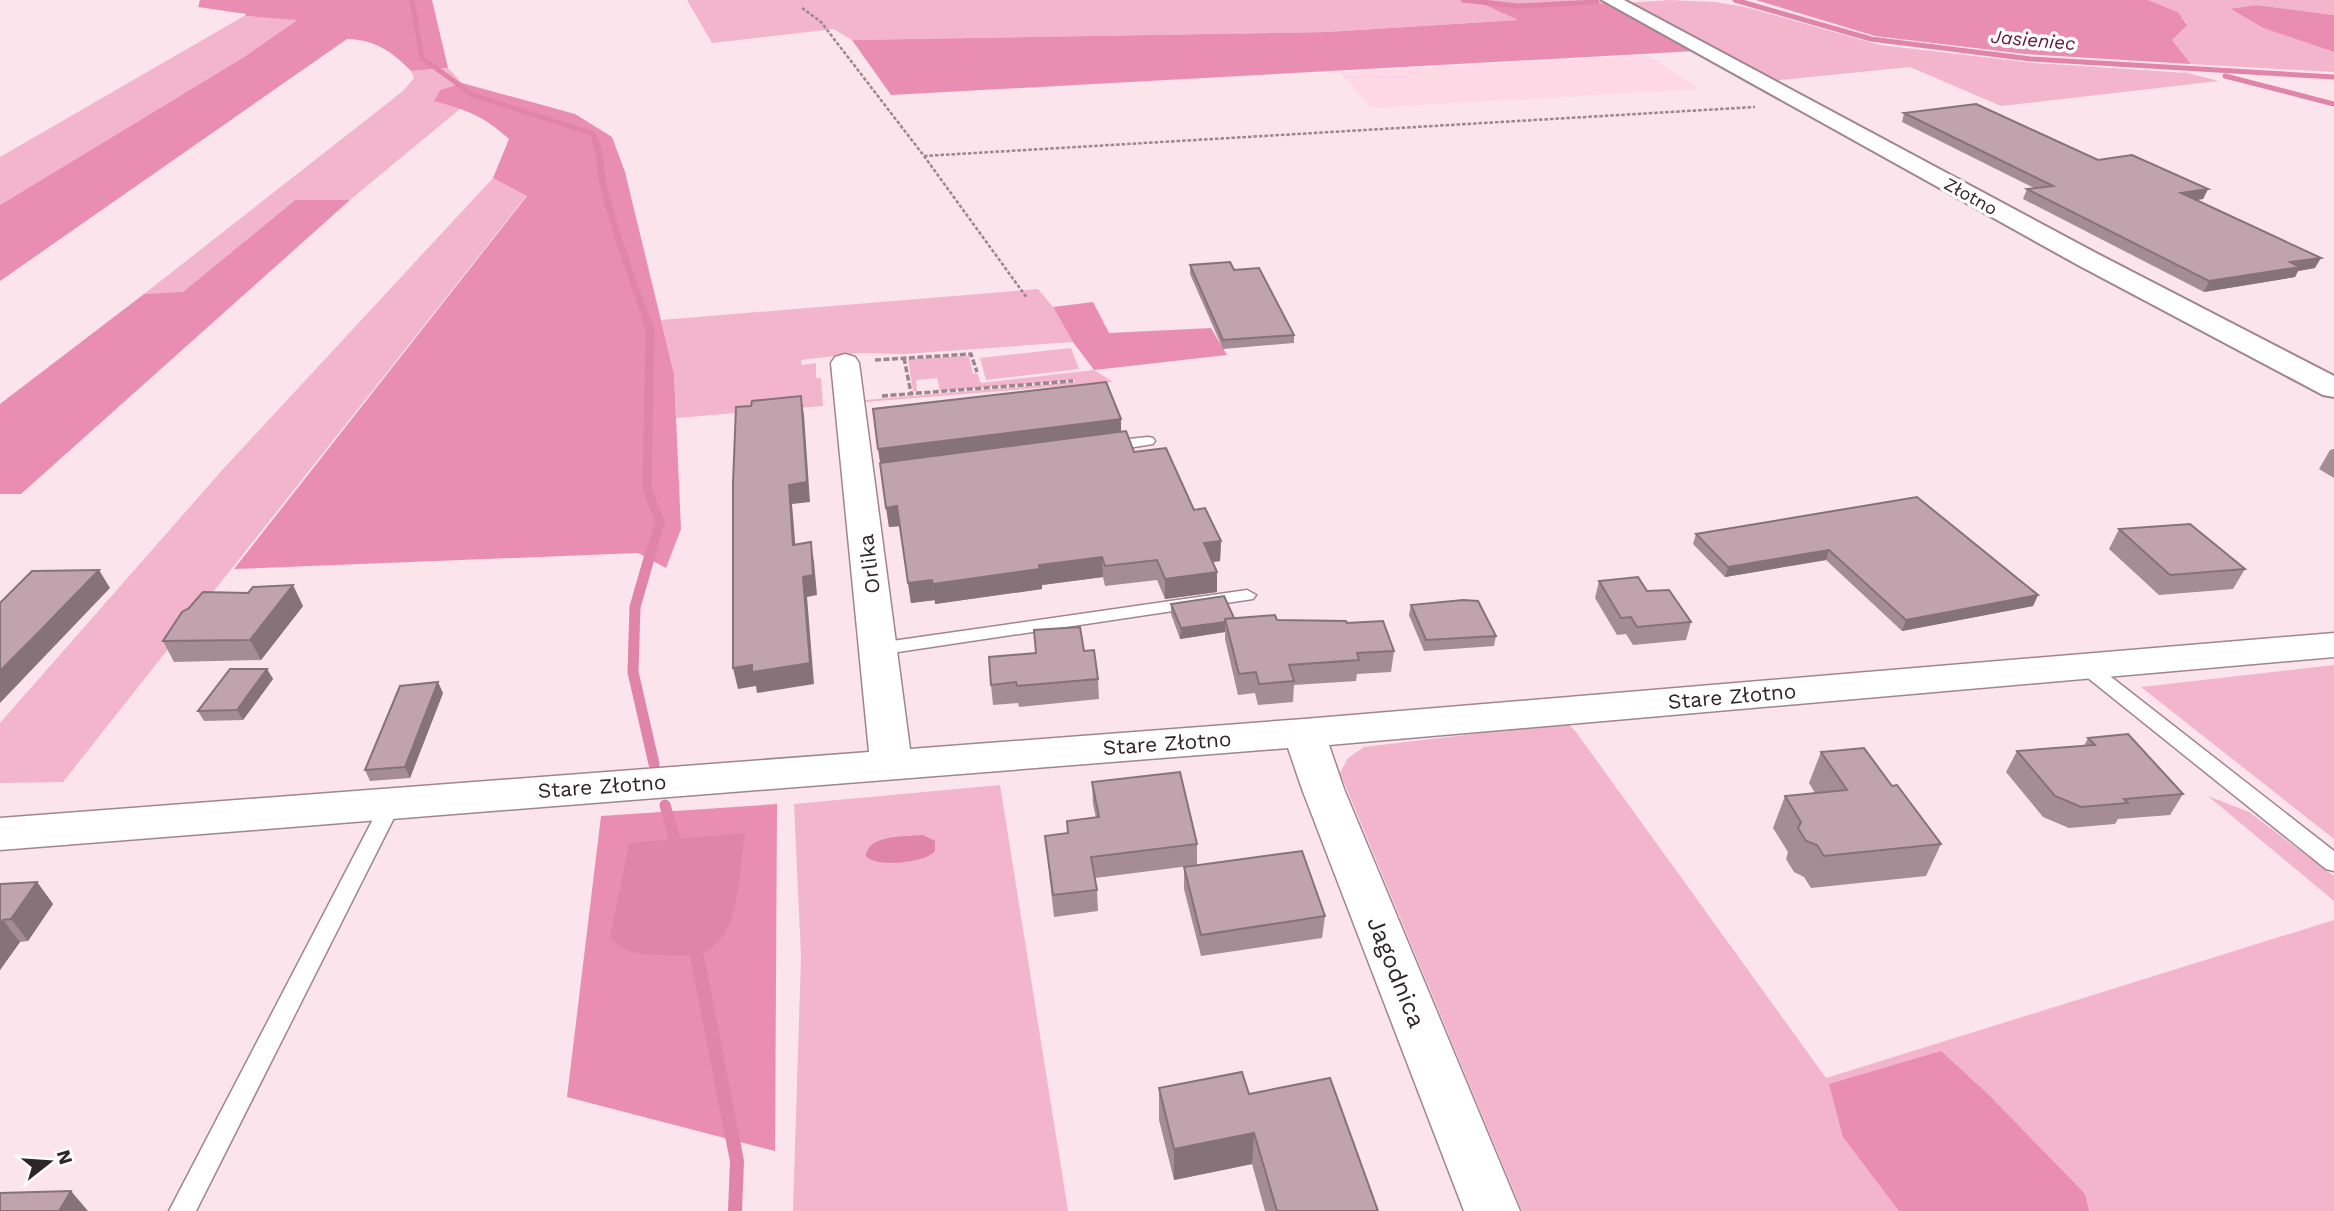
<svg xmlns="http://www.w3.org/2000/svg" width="2334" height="1211" viewBox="0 0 2334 1211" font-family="'Work Sans',sans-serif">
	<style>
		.built { fill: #ffd8e6 }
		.green { fill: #f3b5cc }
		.forest { fill: #e98eb2 }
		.water { fill: #e085a9 }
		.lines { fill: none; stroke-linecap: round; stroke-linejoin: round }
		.stream-far4 { stroke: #e085a9; stroke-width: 5 }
		.stream-far3 { stroke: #e085a9; stroke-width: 7 }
		.stream-far2 { stroke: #e085a9; stroke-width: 9 }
		.stream-far1 { stroke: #e085a9; stroke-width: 11 }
		.stream { stroke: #e085a9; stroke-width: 14 }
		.service-casing { stroke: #a0858e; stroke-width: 3 }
		.minor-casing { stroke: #a0858e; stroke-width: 3 }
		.tertiary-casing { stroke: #a0858e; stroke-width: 4 }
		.path-far1 { stroke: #99878d; stroke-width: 2.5; stroke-dasharray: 3.5 2; stroke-linecap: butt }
		.path { stroke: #99878d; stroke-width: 3.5; stroke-dasharray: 6 2.5; stroke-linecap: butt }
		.service { fill: #fff; fill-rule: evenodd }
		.minor { fill: #fff; fill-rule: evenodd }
		.tertiary { fill: #fff; fill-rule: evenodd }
		.wall { fill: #a58c95 }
		.shaded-wall { fill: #867279 }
		.building { fill: #c0a3ad; stroke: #867279; stroke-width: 2 }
		.labels { text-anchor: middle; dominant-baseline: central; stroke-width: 7; stroke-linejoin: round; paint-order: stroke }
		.far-street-label { font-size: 18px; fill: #2f2428; stroke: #fff }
		.far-water-label { font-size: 19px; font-style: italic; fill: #65153c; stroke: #fff }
		.street-label { font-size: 21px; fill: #2f2428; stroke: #fff }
		.near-street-label { font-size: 24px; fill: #2f2428; stroke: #fff }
	</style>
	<rect width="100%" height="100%" fill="#fce4ec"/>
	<!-- built -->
	<path class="built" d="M1647,55L1700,89L1371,108L1340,72Z"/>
	<!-- green -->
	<path class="green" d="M687,0H1602L1607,3L1518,6L1484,4L1519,20L1327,32L852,40L834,29L712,43Z
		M1670,0L1715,2L1745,7L1880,45L2035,63L2187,73L2219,81L2001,106L1910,67L1771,81L1625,3Z
		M2148,0H2334V15L2256,5L2231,10L2263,28L2334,52V72L2191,64L2172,40L2187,24L2178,12Z
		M244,16L298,19L244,57L0,205V157Z
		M448,68L462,83L440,90L435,101L461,108L350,200H295L182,293L144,294L403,91L414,78L411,71Z
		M493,178L527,195L63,782L0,783V723L224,468Z
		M1038,289L1053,307L1073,342L904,354L859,353L801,360L802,365L816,363V378H821L823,406L676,418L674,374L661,320Z
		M1071,348L1079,369L986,380L980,358Z
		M969,356L973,374L977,373L981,383L1094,370L1113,382L865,402V400L1075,382L1074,380L940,391L937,378L916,380L917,391H913L908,359Z
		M2334,665V839L2141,687Z
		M1567,723L1576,732L1826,1078L2334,920V1211H1522L1340,773L1348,758L1364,747Z
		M1000,785L1068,1211H793L801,956L794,804Z
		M2208,796L2249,812L2334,876V901Z"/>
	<!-- forest -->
	<path class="forest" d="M200,0H432L448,68L411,71C392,51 375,40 347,39L0,281V205L244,57L297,20L245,16L246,14L198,7Z
		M1756,0H2148L2178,12L2187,25L2172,40L2191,64L2025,54L1875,36Z
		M1481,3L1518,6L1607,3L1696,51L891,95L852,40L1327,32L1518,20Z
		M2256,5L2334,15V52L2263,28L2230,9Z
		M462,83L575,114L612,137L625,172L674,374L681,529L666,568L638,553L234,569L527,196L493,178L509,139C484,116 467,110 434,101L440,90Z
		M295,200H350L21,494H0V404L144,294L183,292Z
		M1093,302L1109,333L1211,328L1227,355L1094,370L1073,342L1053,307Z
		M777,804L775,1151L567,1097L601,816Z
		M1941,1051L1989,1095L2085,1194L2089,1211H1899L1843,1137L1829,1084Z"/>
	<!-- water -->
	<path class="water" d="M745,833C738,869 743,946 696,954C686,956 674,955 663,955C641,955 625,954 610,937L629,843Z
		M923,835L935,841V851C926,863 875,868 866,856C868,834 905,837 923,835Z"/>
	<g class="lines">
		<!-- stream-far4 -->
		<path class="stream-far4" d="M412,0L422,58L473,95L593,134L596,142
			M1463,0L1518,6L1597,2
			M1735,0L1871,39L2031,59L2334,77
			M2225,76L2334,104"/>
		<!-- stream-far3 -->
		<path class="stream-far3" d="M595,140C602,156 599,174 605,192C616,236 632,278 647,321"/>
		<!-- stream-far2 -->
		<path class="stream-far2" d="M646,319L650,329L647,489L660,522L652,549"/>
		<!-- stream-far1 -->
		<path class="stream-far1" d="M652,548L635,607L633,672L654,764
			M665,805L675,841"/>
		<!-- stream -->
		<path class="stream" d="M674,839L678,853
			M694,941L737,1161L735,1211"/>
		<!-- service casing -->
		<g class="service-casing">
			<path id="service" d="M1148,437L1153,438L1155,441L1153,444L1109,451L1101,446L1109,441Z
				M1247,590L1256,595L1253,599L878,655L869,649L878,643Z
				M2085,660L2092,662L2334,851V871L2326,869L2078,670L2076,666Z
				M392,795L399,797L402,802L196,1211H169L382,802L385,797Z"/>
		</g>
		<!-- minor casing -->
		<g class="minor-casing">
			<path id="minor" d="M845,354L855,357L859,363L910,749L1304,719L2334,633V657L1329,745L1344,789L1520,1211H1464L1302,789L1288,748L0,850V818L869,752L831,363L835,357Z"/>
		</g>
		<!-- tertiary casing -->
		<g class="tertiary-casing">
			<path id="tertiary" d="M1602,0H1624L2096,253L2334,376V397L2323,395L2078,265Z"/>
		</g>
		<!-- path-far1 -->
		<path class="path-far1" d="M802,8L821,22L924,156L1027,298
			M924,156L1755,107"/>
		<!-- path -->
		<path class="path" d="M904,358L911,393
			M875,360L971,354L977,372
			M882,396L1073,381"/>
		<!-- service -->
		<use href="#service" class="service"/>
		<!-- minor -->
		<use href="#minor" class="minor"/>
		<!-- tertiary -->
		<use href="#tertiary" class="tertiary"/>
	</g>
	<!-- wall -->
	<path class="wall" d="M1904,113L2098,160L2208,189L2203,199L2196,200L2315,268L2298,271L2295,277L2204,292L2023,199L2027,189L2034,188L1902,122Z
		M1190,265L1234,270L1294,335V343L1223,349L1190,274Z
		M873,409L1121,432L1134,452L1194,510L1221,541L1220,561L1213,562L1217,572V592L1165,599L1157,580L1105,586L1103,577L1042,585V589L935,604V600L911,603L900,526L889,527Z
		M2334,449V478L2319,469L2330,450Z
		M1917,497L2038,595L2033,606L1902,631L1826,560L1725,577L1693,544L1696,534Z
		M2119,529L2245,569L2233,589L2159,595L2109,549Z
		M1599,581L1647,591L1691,622L1686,640L1633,645L1626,634L1617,635L1595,598Z
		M248,593L303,606L261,660L174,662L163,641Z
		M1171,604L1234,618L1347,623L1394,651L1391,672L1357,674L1356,681L1294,685L1293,702L1258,705L1255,693L1238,695L1225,639V632L1180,639L1171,614Z
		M1411,605L1496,636L1494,646L1424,651L1409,615Z
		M1084,651L1098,679L1099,699L1019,707L1018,703L993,705L991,685Z
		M267,669L273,679L243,720L204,721L198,711Z
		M443,693L410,778L370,781L365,770Z
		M2088,738L2183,794L2170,815L2118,819L2115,824L2069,828L2043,817L2006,772L2017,751L2084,746Z
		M1821,752L1892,786L1941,844L1926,876L1811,888L1804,877L1794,872L1786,859L1788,852L1773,828L1785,796L1815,793L1809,783Z
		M1092,782L1197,844V865L1095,878L1097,890L1098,911L1054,917L1045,836L1067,833V821L1096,818L1093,804Z
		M1184,867L1325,916L1322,938L1201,956L1184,889Z
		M37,882L53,904L28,941L20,942L0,970V884Z
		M1159,1088L1249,1094L1378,1211H1265L1252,1164L1174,1180L1159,1120Z"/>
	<!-- shaded-wall -->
	<path class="shaded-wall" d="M2208,189L2203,199L2176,203L2181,193Z
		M2321,258L2315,268L2298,271L2295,277L2204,292L2209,281L2290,262Z
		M801,396L804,415L810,502L792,504L797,565L793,545L789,485Z
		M1121,419V438L881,468L878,449Z
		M897,506L900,526L889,527L886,508Z
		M1221,541L1220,561L1204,563V543Z
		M811,542L814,562L817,595L807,597L814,684L757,693L756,686L738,689L733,668L803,577Z
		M1829,550L1826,560L1725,577L1728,567Z
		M1102,557L1103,577L1042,585V589L935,604L933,584L1039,565Z
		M99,570L110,588L0,703V671Z
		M1217,572V592L1165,599V579Z
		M932,580L935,600L911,603L908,583Z
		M293,585L303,606L261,660L250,640Z
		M2038,595L2033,606L1902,631L1906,620Z
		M1225,622V632L1180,639L1181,628Z
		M267,669L273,679L243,720L237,710Z
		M438,682L443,693L410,778L405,767Z
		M37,882L53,904L28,941L11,919Z
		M3,920L20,942L0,970V925Z
		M1254,1133L1252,1164L1174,1180V1149Z
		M71,1191L88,1211H59Z"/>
	<!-- building -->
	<path class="building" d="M1976,104L2098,160L2132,155L2208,189L2181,193L2321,258L2290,262L2300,267L2209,281L2027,189L2053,186L1904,113Z
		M1230,262L1234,270L1259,268L1294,335L1223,340L1190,265Z
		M1106,382L1121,419L878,449L873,409Z
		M801,396L807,482L789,485L793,545L811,542L813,575L803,577L810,663L752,672V665L733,668V484L736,407L751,406L752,401Z
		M1126,431L1134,452L1166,448L1194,510L1205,508L1221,541L1204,543L1217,572L1165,579L1157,560L1105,566L1102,557L1039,565L1040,569L933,584L932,580L908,583L897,506L886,508L880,463Z
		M1917,497L2038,595L1906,620L1829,550L1728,567L1696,534Z
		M2190,524L2245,569L2170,575L2119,529Z
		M99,570L34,637L0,671V603L32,571Z
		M1638,577L1647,591L1669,590L1691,622L1637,627L1631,617L1621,618L1599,581Z
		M293,585L250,640L163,641L182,612L189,608L203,592L248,593L253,587Z
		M1224,596L1234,618L1225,619V622L1181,628L1171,604Z
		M1463,600L1478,601L1496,636L1426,640L1411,605Z
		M1275,615L1277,620L1346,621L1347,623L1383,621L1394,651L1357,653L1359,660L1289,665L1294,681L1259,684L1256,672L1239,674L1225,619Z
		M1080,627L1084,651L1094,650L1098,679L1017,686L1016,682L991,685L989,657L1036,653L1034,630Z
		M230,669H267L237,710L198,711Z
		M438,682L405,767L365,770L400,686Z
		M2128,734L2183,794L2124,799L2128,803L2081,807L2055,796L2017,751L2095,745L2088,738Z
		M1864,748L1892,786L1897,785L1941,844L1824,856L1817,845L1806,841L1798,828L1801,822L1785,796L1847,790L1821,752Z
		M1180,772L1197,844L1091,857L1097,890L1053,895L1045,836L1068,833L1067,821L1099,817L1092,782Z
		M1302,851L1325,916L1201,935L1184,867Z
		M37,882L11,919L3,920L0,925V884Z
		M1242,1072L1249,1094L1330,1078L1378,1211H1277L1254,1133L1174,1149L1159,1088Z
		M71,1191L59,1211H0V1193Z"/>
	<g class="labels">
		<!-- far-street labels -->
		<g class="far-street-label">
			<text transform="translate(1971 196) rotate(29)">Złotno</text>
		</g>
		<!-- far-water labels -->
		<g class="far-water-label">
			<text transform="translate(2033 40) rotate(5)">Jasieniec</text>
		</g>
		<!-- street labels -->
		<g class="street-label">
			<text transform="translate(869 564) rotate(-97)">Orlika</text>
			<text transform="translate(1732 696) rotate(-5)">Stare Złotno</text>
			<text transform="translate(1167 743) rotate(-4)">Stare Złotno</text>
			<text transform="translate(602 786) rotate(-4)">Stare Złotno</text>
		</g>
		<!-- near-street labels -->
		<g class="near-street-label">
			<text transform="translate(1396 972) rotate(68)">Jagodnica</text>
		</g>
	</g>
	<!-- north arrow -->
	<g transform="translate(49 1162) rotate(73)" stroke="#ffffff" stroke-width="5" paint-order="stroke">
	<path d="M0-5L12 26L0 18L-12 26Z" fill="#2f2428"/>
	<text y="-10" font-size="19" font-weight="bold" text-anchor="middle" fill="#2f2428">N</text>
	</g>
</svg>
